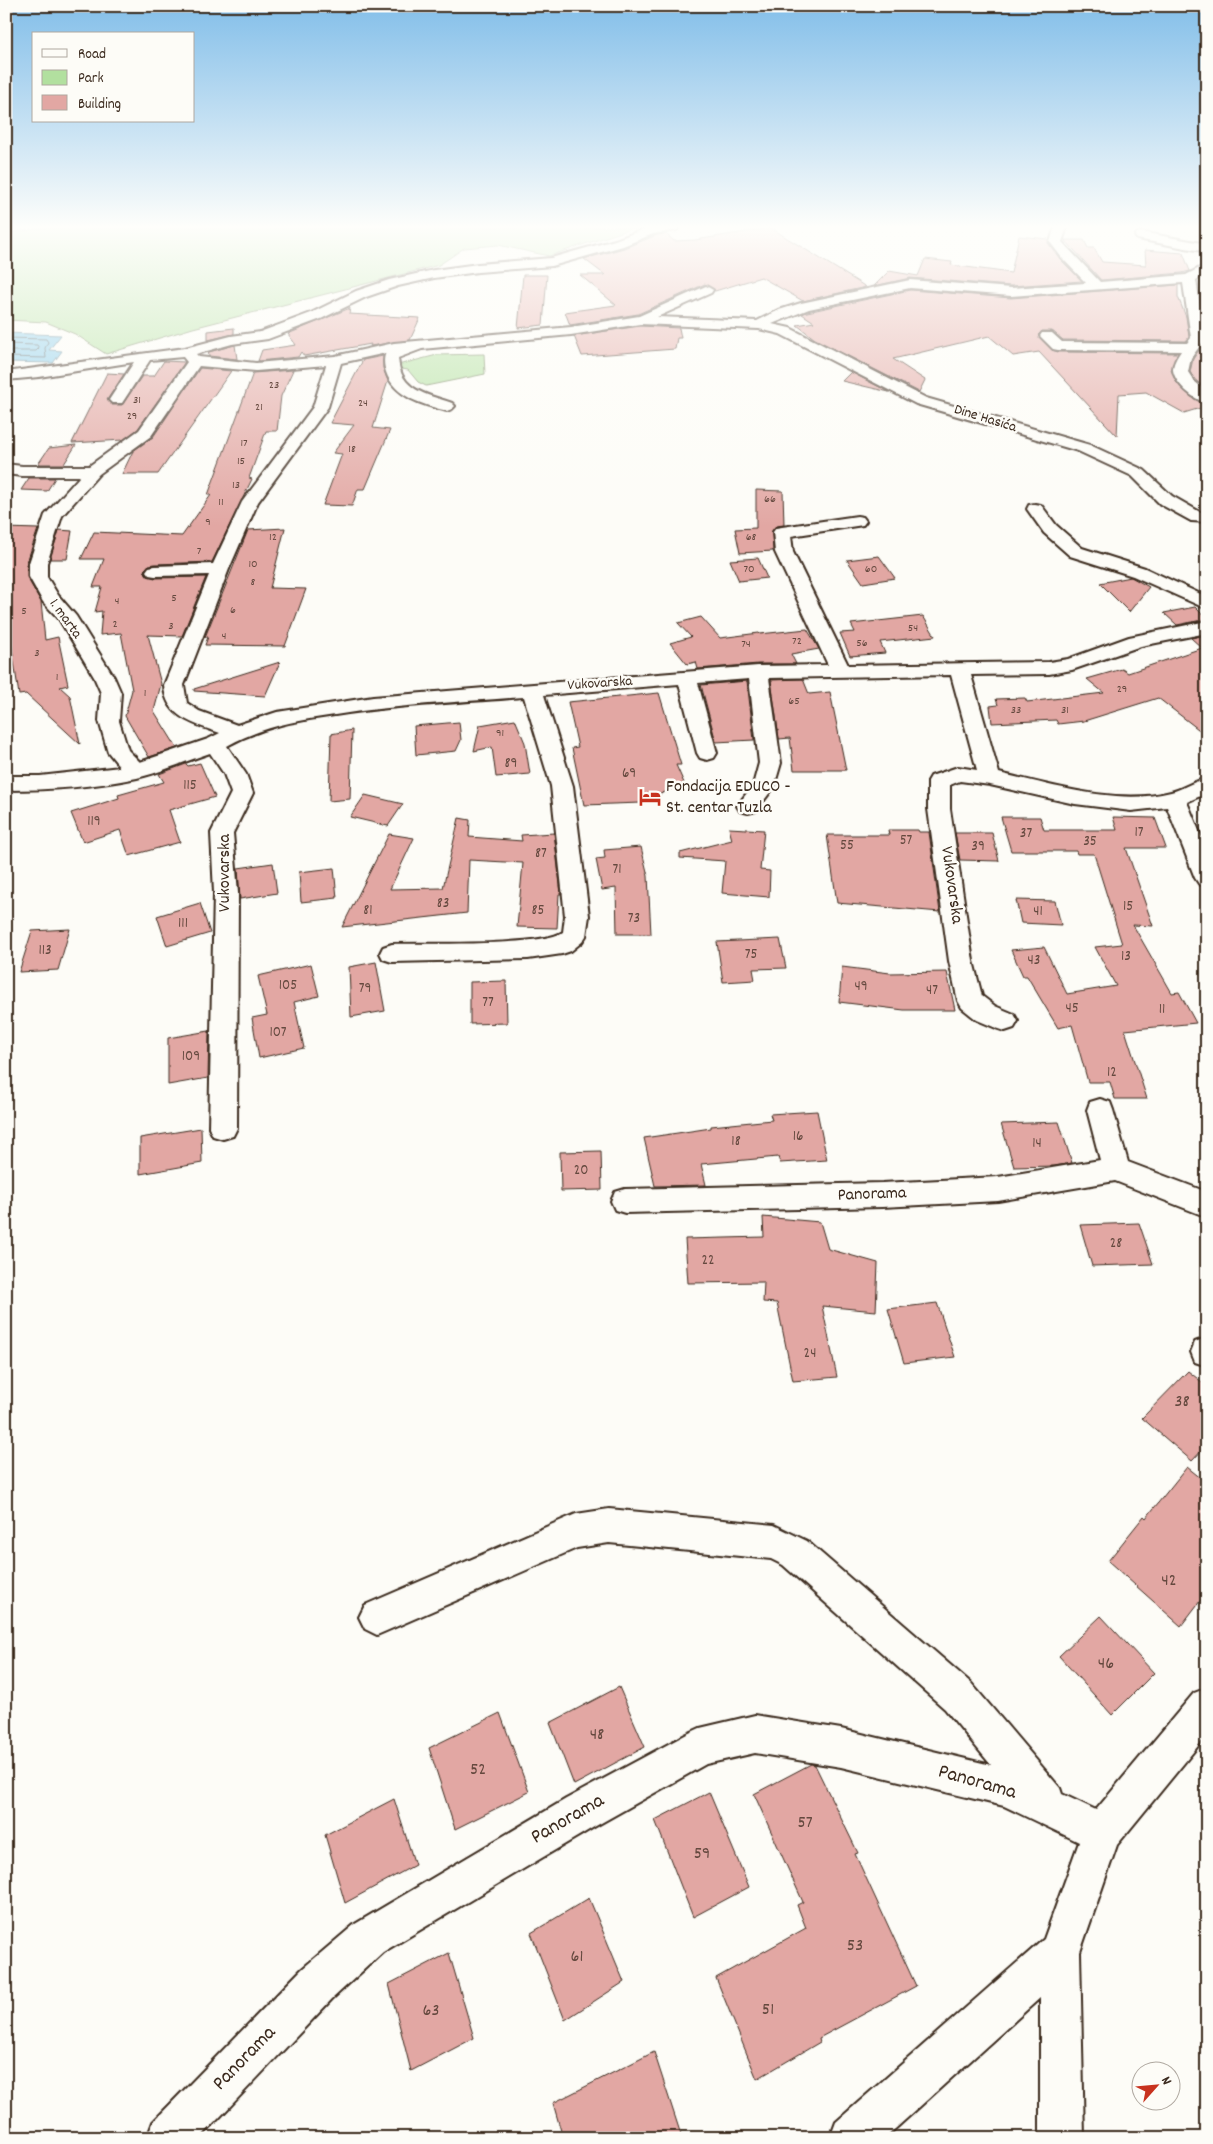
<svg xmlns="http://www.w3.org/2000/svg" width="1213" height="2144" viewBox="0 0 1213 2144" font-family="Dekko,sans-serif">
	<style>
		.green { fill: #b2e09f; stroke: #76855e }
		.water { fill: #89ccea; stroke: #6a8b98 }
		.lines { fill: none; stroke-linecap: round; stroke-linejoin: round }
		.shore { stroke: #5a6b70; stroke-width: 1 }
		.building { fill: #e2a7a3; stroke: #3b2a1e }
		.minor-casing { stroke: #3b2a1e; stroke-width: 4 }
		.minor { fill: #fdfcf7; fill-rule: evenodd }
		.labels { text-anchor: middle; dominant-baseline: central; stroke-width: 5; stroke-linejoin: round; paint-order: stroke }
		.far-number-label { font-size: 12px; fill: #65493f }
		.far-street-label { font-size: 15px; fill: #3b2a1e; stroke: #fdfcf7 }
		.number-label { font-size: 15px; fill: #65493f }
		.poi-label { font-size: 18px; fill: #3b2a1e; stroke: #fdfcf7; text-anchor: start }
		.street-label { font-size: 18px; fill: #3b2a1e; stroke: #fdfcf7 }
		.near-number-label { font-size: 18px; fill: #65493f }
		.near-street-label { font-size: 21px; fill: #3b2a1e; stroke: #fdfcf7 }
	</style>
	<rect width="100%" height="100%" fill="#fdfcf7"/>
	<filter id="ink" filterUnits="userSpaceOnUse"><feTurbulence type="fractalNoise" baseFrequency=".02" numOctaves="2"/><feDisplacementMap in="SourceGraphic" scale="10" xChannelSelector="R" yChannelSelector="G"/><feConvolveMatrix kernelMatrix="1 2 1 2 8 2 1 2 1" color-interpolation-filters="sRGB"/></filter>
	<g filter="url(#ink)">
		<!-- green -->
		<path class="green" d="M54,227H636L549,256L498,245L464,248L439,265L193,328L106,354L75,334L46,322L6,320V233Z
			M484,354L485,374L426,386L418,382L408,370L390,367L437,355Z"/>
		<!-- water -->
		<path class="water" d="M6,333L61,335L49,350L62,351L53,363L6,362Z"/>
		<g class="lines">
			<!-- shore -->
			<path class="shore" d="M6,338L46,339L48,342L45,348L46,358L6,357
				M6,344L37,345L39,348L36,351H6"/>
		</g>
		<!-- building -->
		<path class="building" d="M771,228L866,287L803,301L761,277L715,291L705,284L638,314L570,325L565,312L616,305L580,275H605L584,259L624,248L657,235L666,234L674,241L695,240Z
			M1019,236L1048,239V243L1060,259L1082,281L1011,286L910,278L874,286L889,271L918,276L925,259L952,262L951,265L1011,273Z
			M1065,240H1084L1088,248H1094L1102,262L1146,265L1145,250L1183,253L1190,271L1182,273L1101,280Z
			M523,275H547L543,325L518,328Z
			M1178,285V297L1186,317L1189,337L1186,341L1063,340L1052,331H1042L1038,335L1052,350L1058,352L1178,353L1171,370L1176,382L1190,396L1207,406L1184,413L1146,392L1119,394L1117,436L1039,352L1013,356L989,336L893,359L925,380L919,392L815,339L797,325L814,322L802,314L807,312L910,290L1011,298Z
			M350,308L349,314L420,318L410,340L370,346L371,344L304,356L301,352L298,357L258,361L262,350L296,345L288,334Z
			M640,326L679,328L681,338H677L675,349L582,356L574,336Z
			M234,328V334L208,340V331Z
			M235,345L237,359L209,356L208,352Z
			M1199,350L1201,353L1207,354V389L1195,380L1190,372L1193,359Z
			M383,356V368L388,381L373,428L390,430L365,489H358L352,506L323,505L342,454L333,453L354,425L330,423L363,360Z
			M164,361L185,362L138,429L123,440L72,443L107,373L124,374L107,400L112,405H122L142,376H154Z
			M200,368L231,371L158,474H122L133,451L153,437Z
			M293,370L281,396L277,431H266L249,478L252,479L212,562L155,564L149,565L144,570L148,576L155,578L206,577L182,636L148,635L161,684L154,711L177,748L149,757L125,716L132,690L121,633L100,635L102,611L95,612L102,587H93L104,559H81L94,532L182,536L211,495H208L253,373Z
			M851,372L889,392L842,381Z
			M76,445L64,464H38L49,448Z
			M29,478H55L47,491L21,490Z
			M756,490L783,491L784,525L776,526L772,531L773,551L740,553L735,529L756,528Z
			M6,528L38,529L27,562V577L41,602L45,640L58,637L68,685L60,687L70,696L80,744L26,694L19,695L8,622L6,623Z
			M285,528L270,588L306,589L285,646L205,645L208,637H205L248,530Z
			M59,530L72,531L67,559H50Z
			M879,556L895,578L863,583L847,560Z
			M758,558L767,578L739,581L730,560Z
			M1131,577L1149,587L1129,612L1100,583Z
			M1195,607L1207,619L1177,625L1164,613Z
			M923,616L935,636L880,642L885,653L850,656L840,633L855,632L851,624Z
			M701,617L720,638L759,633L760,634L807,629L819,649L791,654L796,664H758L698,669L696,662L687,664L670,643L691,637L678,623Z
			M1207,635V736L1158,698L1084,721L1058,724L1056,720L992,723L990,706L998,705L996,699L1025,698L1027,702L1104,693L1087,679L1122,669L1128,673L1202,648L1191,638Z
			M280,662L265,696L194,691V689Z
			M803,679L809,694L830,692L846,770H794L790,738L779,739L771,680Z
			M747,681L754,740L716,742L701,685Z
			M659,693L681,765H676L684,783L641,803L584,805L572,748L578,747L568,702Z
			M515,719L525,743L530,774L496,777L492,747L474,751L480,725Z
			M459,722L461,740L456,751L416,755L414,726Z
			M352,730L350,799L329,801L331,734Z
			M200,763L215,797L169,810L180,842L129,856L120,830L83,842L71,813L119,798L118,795L164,782L159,774L186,764L188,766Z
			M365,795L403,804L388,826L350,817Z
			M1001,817H1040L1044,830H1117L1113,817L1155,818L1166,848H1126L1153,926L1133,925L1172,993L1179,992L1196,1023L1125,1030L1147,1099H1115L1110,1082H1088L1072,1025L1058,1028L1027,976H1023L1011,950L1044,947L1067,994L1116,986L1095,947L1122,944L1094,854H1077L1076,851H1011Z
			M459,818L470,820L469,837L522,841L521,835L554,833L561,894H559L557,928L517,927L523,863L469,860L467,913L342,927L389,834L414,838L390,889L443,888Z
			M729,828L764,830L760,870L770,871L769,897L722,893L725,861L680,858V853L732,840Z
			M888,830H918L919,832H929L940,912L837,903L827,835H889Z
			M955,833H992L999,861L960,860Z
			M641,847L648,876L651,934H617L616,888L602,890L596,859L605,858L604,850Z
			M273,863L277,893L240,899L238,868Z
			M334,868L337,898L301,902L299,872Z
			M1016,900L1055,901L1061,925L1021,923Z
			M200,903L210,933L167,946L157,916Z
			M70,929L58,970L19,972L32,931Z
			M780,939L786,968L753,969L755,980L723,982L717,942Z
			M376,962L385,1011L351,1017L349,967Z
			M311,964L319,996L294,1002L304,1048L259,1058L252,1018L267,1015L258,976Z
			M842,967L890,973L947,972L955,1010H904L839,1002Z
			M506,981L507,1023L470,1024V982Z
			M209,1031L208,1078L168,1085V1038Z
			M817,1111L827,1160L780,1163L778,1157L701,1164L706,1185L655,1186L644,1138L711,1128V1126L772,1120L770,1114Z
			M1059,1122L1072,1163L1054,1166L1014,1167L1001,1124Z
			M201,1128L202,1163L140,1174V1138Z
			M601,1151L602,1190L561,1191L560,1152Z
			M763,1217L820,1222L828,1249L878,1263L876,1311L822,1306L837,1377L793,1381L777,1303L763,1302L764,1282L688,1283L685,1239L764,1237Z
			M1139,1223L1153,1264L1092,1266L1080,1225Z
			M937,1303L955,1357L904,1363L888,1309Z
			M1188,1371L1207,1386V1445L1192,1461L1142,1418Z
			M1187,1467L1207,1483V1592L1181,1626L1108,1561L1144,1516L1146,1518Z
			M1101,1616L1154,1673L1112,1715L1059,1656Z
			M619,1687L645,1747L574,1785L550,1723Z
			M500,1713L529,1792L455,1829L429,1748Z
			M811,1764L815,1765L858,1853L855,1854L916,1986L819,2038L820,2042L757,2079L716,1978L806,1928L797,1905L803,1902L754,1794Z
			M709,1792L749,1887L693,1917L655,1820Z
			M394,1799L415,1865L345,1903L325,1835Z
			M589,1898L624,1982L565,2020L531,1933Z
			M449,1953L474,2038L411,2071L389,1984Z
			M654,2052L682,2138H563L553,2103Z"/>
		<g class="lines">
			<!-- minor casing -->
			<g class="minor-casing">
				<path id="minor" d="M650,227H679L677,230L653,234L623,246L552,266L478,272L434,278L398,286L366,297L321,319L268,339L232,344L196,354L199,357L256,363L335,356L394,343L571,327L639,316L706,286L713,290L711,293L657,317L757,321L779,310L801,303L910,280L1011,288L1086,283L1062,258L1050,242L1055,227H1067L1062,242L1100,282L1186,275L1207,264V274L1196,280L1205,339L1191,358L1188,372L1194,381L1207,392V403C1194,400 1175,384 1173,370C1173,363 1177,357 1181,351L1058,350L1053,349L1040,336L1042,333H1052L1062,342L1187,343L1191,338L1183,283L1011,296L910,288L809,309L772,324L790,328L926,398L1090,445L1144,470L1172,496L1200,512H1207V522L1191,521L1160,504L1132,476L1078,451L916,404L780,334L759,329L640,324L571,335L422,349L398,358C400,391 426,394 452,403L455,406L452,409L447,411C424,405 394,397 386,372C384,366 383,358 386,353L341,363L328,407L258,502L229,569L184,685L187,703L199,711L237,725L277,712L373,697L758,666L828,665L775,552L773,532L776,528L782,527L857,516L863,517L866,521L863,525L791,536L793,552L848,665L1049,662L1068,659L1129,637L1207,621V633L1141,646L1072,670L1049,674L971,675L999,773C1051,785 1118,806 1171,792C1183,789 1194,781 1207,778V793L1187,802L1207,850V886L1199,884L1195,878L1167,807L1131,811L1075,804L990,785L960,781L950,785V809L973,961L982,996L995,1006L1014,1014L1018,1021L1014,1028L1005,1031L996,1028L977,1020L962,1008L958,1001L949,961L928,809V781L931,776L958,767L977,770L951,675L769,678L781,763L774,787L756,811L748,813L740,811L737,806L753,785L759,763L749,679L698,683L717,753L714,758L707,760L700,758L697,753L679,684L544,695L573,786L589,916L586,936L582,942L571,951L562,954L528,959L392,962L383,959L380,953L383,947L392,944C424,943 542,947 563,932L565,916L551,786L524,697C461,702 398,705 335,715C296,721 263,726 227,746L246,774L253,793L233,833L238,893L237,1128L233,1136L223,1139L213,1136L209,1128L214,893L211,833L231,793L224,774L210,753C186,761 162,772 137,778C94,787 50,790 6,790V776H40L120,767L108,752L99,721L101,693L94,677L59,619L43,602L29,577V563L45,515L80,476H22L6,474V464L22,466H89L139,430L187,362L183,357L150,360L122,403H112L109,400L134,362L39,377L6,380V372L185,348L231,336L260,332L311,313L356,291L389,280L434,270L478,264L551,258L615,240ZM326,365L313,407L242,502L213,564L155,566L149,567L146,571L149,575L155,576L209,575L164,685C165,717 194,724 220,733L208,739L140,762L128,750L119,721L121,693L114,677L76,616L58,595L47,577V563L62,516L99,474L151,436L199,366L256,371Z
					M1141,232L1207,244V252L1137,239L1135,236L1137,233Z
					M1035,504L1041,505L1056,525L1082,548L1145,568L1207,597V609L1133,576L1070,556L1044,533L1027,509L1029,505Z
					M1100,1099L1110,1102L1113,1110L1128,1162L1207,1192V1217L1115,1181L998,1201L882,1207L625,1213L615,1210L611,1201L615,1192L625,1189L882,1183L998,1177L1100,1160L1087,1110L1090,1102Z
					M1206,1338H1207V1366L1195,1362L1191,1352L1195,1342Z
					M609,1509L774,1525L807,1541L971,1683L1060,1788L1062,1794L1096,1810L1194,1693L1207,1688V1735L1117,1845L1080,1952L1084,2138H1040V1998L885,2138H830L836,2122L1044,1939L1079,1842L1004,1806L841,1767L755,1753L706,1764L594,1827L383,1952L332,1999L200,2138H147L153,2122L302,1969L355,1924L566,1799L687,1734L700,1728L755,1715L841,1729L991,1765L945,1709L783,1565L771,1559L609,1543L577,1548L377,1635L365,1629L359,1617L365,1605L576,1514Z"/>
			</g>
			<!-- minor -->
			<use href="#minor" class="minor"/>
		</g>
	</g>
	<!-- sky -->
	<linearGradient id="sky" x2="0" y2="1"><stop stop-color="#82bee9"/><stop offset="0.43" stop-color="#fefefb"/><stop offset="1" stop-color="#fefefb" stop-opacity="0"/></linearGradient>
	<rect width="1213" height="527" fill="url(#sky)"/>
	<!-- icons -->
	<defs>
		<g id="hotel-bare" transform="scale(1.725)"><path d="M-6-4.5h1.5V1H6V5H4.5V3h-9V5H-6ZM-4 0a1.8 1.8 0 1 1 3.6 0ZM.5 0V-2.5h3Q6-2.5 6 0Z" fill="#c8321e" stroke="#fdfcf7" stroke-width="2.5" paint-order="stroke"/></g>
	</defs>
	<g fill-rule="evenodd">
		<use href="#hotel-bare" x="650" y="797"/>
	</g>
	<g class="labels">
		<!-- far-number labels -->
		<g class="far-number-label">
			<text x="274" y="385">23</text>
			<text x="137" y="400">31</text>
			<text x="363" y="403">24</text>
			<text x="259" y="407">21</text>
			<text x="132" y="416">29</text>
			<text x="244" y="443">17</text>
			<text x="352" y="449">18</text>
			<text x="241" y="461">15</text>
			<text x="236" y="485">13</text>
			<text x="770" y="499">66</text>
			<text x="221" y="502">11</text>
			<text x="208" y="522">9</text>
			<text x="273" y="537">12</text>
			<text x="751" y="537">68</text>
			<text x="199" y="551">7</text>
			<text x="253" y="564">10</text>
			<text x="749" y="569">70</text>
			<text x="871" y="569">60</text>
			<text x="253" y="582">8</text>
			<text x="174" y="598">5</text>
			<text x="117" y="601">4</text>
			<text x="233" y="610">6</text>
			<text x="24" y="611">5</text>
			<text x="115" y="624">2</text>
			<text x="171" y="626">3</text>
			<text x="913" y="628">54</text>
			<text x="224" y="636">4</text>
			<text x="797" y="641">72</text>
			<text x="862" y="643">56</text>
			<text x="746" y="644">74</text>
			<text x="37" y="653">3</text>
			<text x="57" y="677">1</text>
			<text x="1122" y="689">29</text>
			<text x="145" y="693">1</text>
			<text x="794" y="701">65</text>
			<text x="1016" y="710">33</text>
			<text x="1065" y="710">31</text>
			<text x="500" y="733">91</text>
		</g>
		<!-- far-street labels -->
		<g class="far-street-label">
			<text transform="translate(985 419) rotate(17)">Dine Hasića</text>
			<text transform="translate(65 619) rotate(54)">1. marta</text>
			<text transform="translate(600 684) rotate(-4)">Vukovarska</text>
		</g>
		<!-- number labels -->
		<g class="number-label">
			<text x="511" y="764">89</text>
			<text x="629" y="774">69</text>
			<text x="190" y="786">115</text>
			<text x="94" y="822">119</text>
			<text x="1139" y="833">17</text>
			<text x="1026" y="834">37</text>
			<text x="906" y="841">57</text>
			<text x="1090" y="842">35</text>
			<text x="847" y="846">55</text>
			<text x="978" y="847">39</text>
			<text x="541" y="854">87</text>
			<text x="617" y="870">71</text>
			<text x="443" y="904">83</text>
			<text x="1128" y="907">15</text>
			<text x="368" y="911">81</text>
			<text x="538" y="911">85</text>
			<text x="1038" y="912">41</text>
			<text x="634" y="919">73</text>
			<text x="183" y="924">111</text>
			<text x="45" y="951">113</text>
			<text x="751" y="955">75</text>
			<text x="1126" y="957">13</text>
			<text x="1034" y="961">43</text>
			<text x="288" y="986">105</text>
			<text x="861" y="987">49</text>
			<text x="365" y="989">79</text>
			<text x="932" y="991">47</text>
			<text x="488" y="1003">77</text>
			<text x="1072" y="1009">45</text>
			<text x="1162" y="1010">11</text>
			<text x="278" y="1033">107</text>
			<text x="191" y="1057">109</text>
			<text x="1112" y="1073">12</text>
			<text x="798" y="1137">16</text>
			<text x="736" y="1142">18</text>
			<text x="1037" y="1144">14</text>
			<text x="581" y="1171">20</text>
			<text x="1116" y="1244">28</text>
			<text x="708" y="1261">22</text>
			<text x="810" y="1354">24</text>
		</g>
		<!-- poi labels -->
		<g class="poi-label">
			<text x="666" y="787">Fondacija EDUCO -<tspan x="666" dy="21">St. centar Tuzla</tspan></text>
		</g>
		<!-- street labels -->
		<g class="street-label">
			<text transform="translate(225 873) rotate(-90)">Vukovarska</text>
			<text transform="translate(951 885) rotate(82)">Vukovarska</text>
			<text transform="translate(872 1195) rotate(-2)">Panorama</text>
		</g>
		<!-- near-number labels -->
		<g class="near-number-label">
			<text x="1182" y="1402">38</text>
			<text x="1169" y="1581">42</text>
			<text x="1106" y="1664">46</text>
			<text x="597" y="1735">48</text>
			<text x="478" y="1770">52</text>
			<text x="805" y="1823">57</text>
			<text x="702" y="1854">59</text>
			<text x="855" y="1946">53</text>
			<text x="577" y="1957">61</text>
			<text x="768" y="2010">51</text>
			<text x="431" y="2011">63</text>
		</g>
		<!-- near-street labels -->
		<g class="near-street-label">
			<text transform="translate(977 1783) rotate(16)">Panorama</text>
			<text transform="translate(568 1820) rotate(-30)">Panorama</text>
			<text transform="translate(245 2059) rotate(-46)">Panorama</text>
		</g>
	</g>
	<!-- margin -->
	<rect width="1213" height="2144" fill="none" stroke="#fdfcf7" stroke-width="25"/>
	<rect x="12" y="12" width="1188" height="2119" fill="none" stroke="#3b2a1e" stroke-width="2" filter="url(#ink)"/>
	<!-- legend -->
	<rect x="32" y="32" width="162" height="90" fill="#fdfcf7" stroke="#afa8a0"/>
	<rect x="42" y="49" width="25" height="8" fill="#fdfcf7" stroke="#afa8a0"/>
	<text x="78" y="58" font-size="15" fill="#3b2a1e">Road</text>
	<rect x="42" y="70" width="25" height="15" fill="#b2e09f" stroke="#afa8a0"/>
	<text x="78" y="82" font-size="15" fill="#3b2a1e">Park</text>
	<rect x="42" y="95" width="25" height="15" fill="#e2a7a3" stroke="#afa8a0"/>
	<text x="78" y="108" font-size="15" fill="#3b2a1e">Building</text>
	<!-- north arrow -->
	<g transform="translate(1156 2086) rotate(63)"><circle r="24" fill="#fdfcf7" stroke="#afa8a0"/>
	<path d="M0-4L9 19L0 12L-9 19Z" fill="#c8321e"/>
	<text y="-8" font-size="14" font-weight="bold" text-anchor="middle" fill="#3b2a1e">N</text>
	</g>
</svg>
